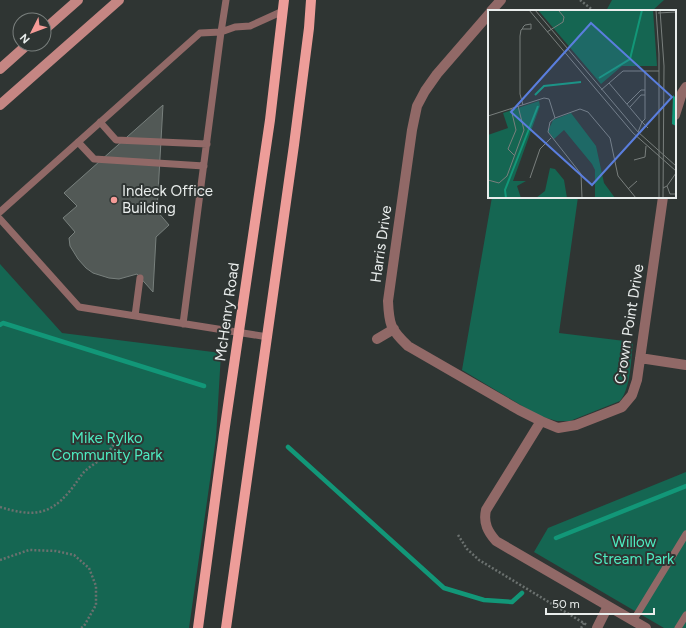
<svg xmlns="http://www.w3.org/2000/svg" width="686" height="628" viewBox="0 0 686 628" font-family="Figtree,sans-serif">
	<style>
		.green { fill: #156652 }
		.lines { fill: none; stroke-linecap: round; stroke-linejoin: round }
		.stream { stroke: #129778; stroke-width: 4.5 }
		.building { fill: #525956; stroke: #78807d }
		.path { stroke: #6b716f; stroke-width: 2.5; stroke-dasharray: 2 2; stroke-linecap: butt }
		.service { stroke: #916967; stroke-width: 7 }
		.minor { stroke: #916967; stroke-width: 10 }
		.secondary { stroke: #c58683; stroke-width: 10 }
		.primary { stroke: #ed9d99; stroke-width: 10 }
		.poi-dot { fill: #f59b97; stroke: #2f3533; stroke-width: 1.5 }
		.labels { text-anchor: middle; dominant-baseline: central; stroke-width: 4; stroke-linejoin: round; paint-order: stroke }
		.poi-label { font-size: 15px; fill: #e9edec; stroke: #2f3533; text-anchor: start }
		.street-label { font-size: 15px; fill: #e9edec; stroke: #2f3533 }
		.park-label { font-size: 15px; fill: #4debc0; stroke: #2f3533 }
		.inset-river { fill: none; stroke: #129778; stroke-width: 2 }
		.inset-road { fill: none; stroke: #797f7d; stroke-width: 1 }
		.view { fill: #5a7ede; fill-opacity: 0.15; stroke: #5a7ede; stroke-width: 2 }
		.inset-edge { fill: none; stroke: #e9edec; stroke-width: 2 }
	</style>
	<rect width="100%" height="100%" fill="#2f3533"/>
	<!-- green -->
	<path class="green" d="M612,0H664L652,11H606Z
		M492,197H578L559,333L633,342C631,358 631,388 620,401L570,421H557L539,416L462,370Z
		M0,264L62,333L221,353L216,438L189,628H0Z
		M686,472V628H664L534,552L548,528Z"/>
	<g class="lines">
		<!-- stream -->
		<path class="stream" d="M0,325L3,323L204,386
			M288,447L444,588L484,600L512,602L522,593
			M556,538L686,486"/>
	</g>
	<!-- building -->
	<path class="building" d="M163,105L157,211L169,225L156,237L153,292L137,274L119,279L109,278L93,273L86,268L78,259L70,246L69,238L75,232L63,218L77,206L64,193Z"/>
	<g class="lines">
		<!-- path -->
		<path class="path" d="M580,0L594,11
			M0,507C30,516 48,517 69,492C75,485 79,478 84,472C90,466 98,462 104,457C109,452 113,445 117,440
			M458,535L467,549L479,560L587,625
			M0,560L29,550L56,551L74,555L89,568L96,586V605L84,626L81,628
			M581,628L584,623"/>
		<!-- service -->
		<path class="service" d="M100,122L116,140L207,144
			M78,142L94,159L204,166
			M0,212L200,33L221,32L226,0
			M0,219L79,307L268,337
			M135,316L140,278
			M183,324L221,32L235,27L250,26L283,11
			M633,621L686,534
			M678,628L686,615"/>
		<!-- minor -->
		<path class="minor" d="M491,11L501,0
			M489,14L437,74L425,91L417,106L412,130L388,301C389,324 390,329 408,346L519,410L541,421
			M675,115L682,93L686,87
			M377,339L394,329
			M640,358L686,365
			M597,628L608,606
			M646,628L496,541C488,532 483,523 486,510L541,421L558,428L576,425L622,407L632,395L637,380L663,197"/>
		<!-- secondary -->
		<path class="secondary" d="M44,30L78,0
			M0,69L28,44
			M0,105L119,0"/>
		<!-- primary -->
		<path class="primary" d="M198,628L224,433L270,120L284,0
			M226,628L294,145L309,28L311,0"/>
	</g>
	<!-- markers -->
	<circle class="poi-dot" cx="114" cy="200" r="4"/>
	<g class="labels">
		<!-- poi labels -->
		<g class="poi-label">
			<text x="122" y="191">Indeck Office<tspan x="122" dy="17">Building</tspan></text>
		</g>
		<!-- street labels -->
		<g class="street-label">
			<text transform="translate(381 244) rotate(-82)">Harris Drive</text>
			<text transform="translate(227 312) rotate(-82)">McHenry Road</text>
			<text transform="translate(629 324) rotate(-81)">Crown Point Drive</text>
		</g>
		<!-- park labels -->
		<g class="park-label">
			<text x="107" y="438">Mike Rylko<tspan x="107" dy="17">Community Park</tspan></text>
			<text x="634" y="542">Willow<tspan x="634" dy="17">Stream Park</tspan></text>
		</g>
	</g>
	<!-- overview -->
	<g transform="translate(488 10)">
		<rect width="188" height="188" fill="#2f3533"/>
		<path d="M50,0H165L169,56H134L113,74ZM51,91L52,96L25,171H38L29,176L33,188H0V125L20,118L15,103ZM83,103L108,136L116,173L127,188H107V160L104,154L76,120L66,129L60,121L65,110ZM62,158L67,159L76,170L79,188H48L57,181Z" fill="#156652"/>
		<path d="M185,85L188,88V116L184,114Z" fill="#129778"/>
		<path class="inset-river" d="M111,68L142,49L154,0M47,85L56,76L93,72M18,188L17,180L50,96"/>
		<path class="inset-road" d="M41,0L145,123L188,161M47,0L150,122L188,156M168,0L171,44V188M172,0L176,56L175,188M170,3L188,2M34,19H43V14L37,15L35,17V18L33,20L32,26V84L35,95M59,22L75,12L76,7L71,1M157,61V109L154,112L160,118M121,73L154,112L150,122M113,80L135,61H171M139,94L153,80H157M142,97L153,85H157M23,99L28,120L20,139L27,146M0,106L56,88L61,89L67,108L62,112L60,122L93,164L94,188M67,108L92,99L100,102L122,128L130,166L148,188M146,150L157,147L158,136M42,168L52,139L63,128M0,170L11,173L19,166L36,120L30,96M179,176L182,184H188M175,178L179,176L188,163M140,179L149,171"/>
		<path class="view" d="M103,13L184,87L104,175L23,102Z"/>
		<rect width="188" height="188" class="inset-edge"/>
	</g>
	<!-- north arrow -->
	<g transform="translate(32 32) rotate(228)"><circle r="19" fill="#2f3533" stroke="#797f7d"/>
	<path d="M0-3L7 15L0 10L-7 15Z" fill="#f59b97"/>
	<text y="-6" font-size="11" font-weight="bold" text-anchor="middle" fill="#e9edec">N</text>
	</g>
	<!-- scale -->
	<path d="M546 608v6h108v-6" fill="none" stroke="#e9edec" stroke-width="2"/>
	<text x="552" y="608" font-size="12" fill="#e9edec" stroke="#2f3533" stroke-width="3" paint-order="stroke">50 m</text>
</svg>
